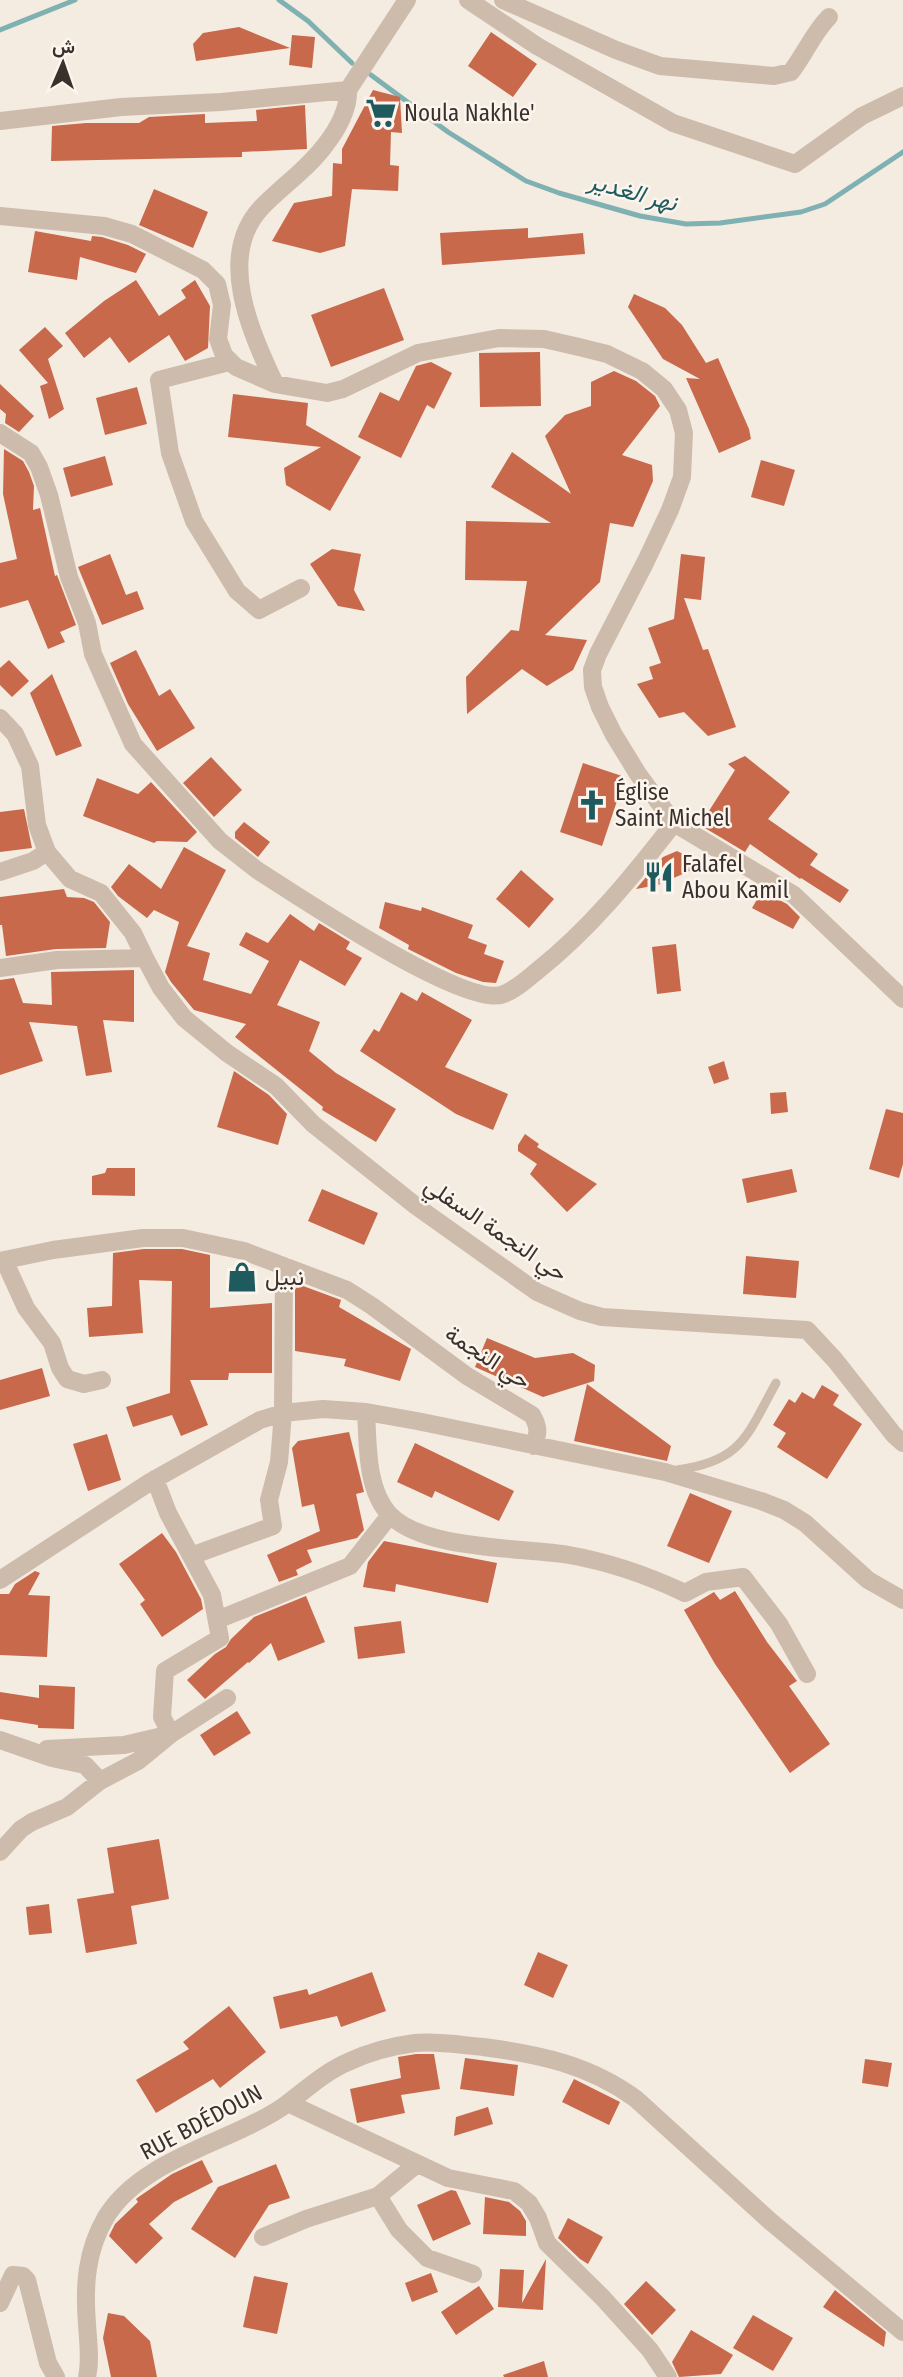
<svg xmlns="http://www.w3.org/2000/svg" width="903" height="2377" viewBox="0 0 903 2377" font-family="'Fira Sans Condensed',Vazirmatn,sans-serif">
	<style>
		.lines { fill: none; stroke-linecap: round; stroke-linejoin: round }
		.stream { stroke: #7fb0b2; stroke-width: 5 }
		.building { fill: #c8694b }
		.service { stroke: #cdbbac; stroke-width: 9 }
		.minor { stroke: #cdbbac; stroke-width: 18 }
		.labels { text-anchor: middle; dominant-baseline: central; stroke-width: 5; stroke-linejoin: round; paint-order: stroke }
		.poi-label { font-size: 23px; fill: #3b302b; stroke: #fbf5ee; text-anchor: start }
		.street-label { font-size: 23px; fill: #3b302b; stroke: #fbf5ee }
		.water-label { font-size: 24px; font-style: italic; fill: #1f5a5e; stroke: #fbf5ee }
	</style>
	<rect width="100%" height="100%" fill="#f4ebe1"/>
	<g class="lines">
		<!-- stream -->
		<path class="stream" d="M279,0L308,21L352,63
			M0,30L75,0
			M371,75L448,132L526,181L559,193L640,216L686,224L720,223L801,212L825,204L903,152"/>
	</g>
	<!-- building -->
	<path class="building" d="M239,27L290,48L196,61L193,44L203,33Z
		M491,32L537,64L513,97L468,66Z
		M292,35L315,37L312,68L289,65Z
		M373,90L400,97L402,133L391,132L390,165L399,166L398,191L352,189L345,246L320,253L272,241L294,203L332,196L333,163L342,164V149Z
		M305,105L307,149L242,152V157L51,161L52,126L86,123H139L149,117L205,114V123L257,121L256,110Z
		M154,189L208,212L193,248L139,225Z
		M528,228V238L583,233L585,254L442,265L440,233Z
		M35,231L91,241L92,236L102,237L128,245L146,254L136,273L80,257L77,280L28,272Z
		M136,280L159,316L186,298L181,290L195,280L210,306L208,348L185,361L169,335L129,363L110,337L84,358L65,333L104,301Z
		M384,288L404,340L331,367L311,315Z
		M634,294L665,308L682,325L706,363L718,358L749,429L751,439L719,453L686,378L700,379L663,359L628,307Z
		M45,327L63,346L48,359L64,409L49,419L40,386L48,383L19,350Z
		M540,352L541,406L480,407L479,353Z
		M431,362L452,373L434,409L427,405L401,458L358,437L380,392L399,401L416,366Z
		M614,371L636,381L655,396L660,406L622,455L652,465L653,481L633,527L610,523L600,582L545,635L587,640L573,670L547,686L522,669L467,714L466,677L511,630L519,631L527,581L465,580L466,521L551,523L491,487L512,452L571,494L545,436L565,415L591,406V382Z
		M0,384L34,416L19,432L5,423L6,414L0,409Z
		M137,387L147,424L105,435L96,398Z
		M233,394L308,403L306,425L361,457L330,511L286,485L284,468L321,447L228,437Z
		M4,449L23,461L29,472L34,486L33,510L40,508L55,576L57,575L76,625L60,632L65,642L48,649L28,600L0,608V563L17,559L3,494Z
		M105,456L113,485L71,497L63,468Z
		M761,460L795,470L784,506L751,497Z
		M332,549L361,554L354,590L365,611L338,606L310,564Z
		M110,554L126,595L137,591L144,609L102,625L78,567Z
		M681,554L705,557L701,600L684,598L703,650L708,649L736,727L708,736L684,712L659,718L637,684L653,679L649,667L661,663L648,628L674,619Z
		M136,650L159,696L170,689L195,728L157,751L128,704L110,663Z
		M9,660L29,681L12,697L0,685V668Z
		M52,674L82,746L56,756L30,693Z
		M745,756L790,792L768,819L818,854L810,865L849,890L840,903L801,878L800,879L750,844L745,852L700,825L735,770L728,764Z
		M211,757L242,790L214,817L183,783Z
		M583,763L625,777L602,846L560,832Z
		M97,778L138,794L151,782L197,832L187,842L157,841L154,843L83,816Z
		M24,809L32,848L0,852V812Z
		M244,822L270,842L258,857L235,838V832Z
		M184,847L226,870L187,946L210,953L203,980L251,994L269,961L239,945L246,932L268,943L290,914L314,931L319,923L350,942L346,949L362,958L345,986L300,960L277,1005L320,1022L309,1051L336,1073L396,1109L376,1142L322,1110L323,1107L235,1037L246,1024L194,1010L171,982L165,972L179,922L154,910L147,918L118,896L111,887L129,864L161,889Z
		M677,851L685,855L694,869L658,885L636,889L663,857Z
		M521,870L554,899L529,928L496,899Z
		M64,889L67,897L84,898L94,902L110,922L106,948L56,949L6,956L2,925H0V897Z
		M762,891L787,904L800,917L793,929L752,908Z
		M385,902L421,911L422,907L473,925L468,938L487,945L484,954L504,961L496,983L483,982L456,973L408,949L409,945L379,928Z
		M676,944L681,991L657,994L652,947Z
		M134,970V1022L103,1020L112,1072L86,1076L77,1026L29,1022L43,1061L0,1075V980L14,978L23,1003L52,1005L51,972Z
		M401,992L417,1001L422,992L472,1020L445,1067L508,1094L493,1130L456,1114L360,1051L374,1029L379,1032Z
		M724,1061L729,1079L714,1084L708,1067Z
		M234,1071L269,1095L287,1114L278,1145L217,1127Z
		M786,1092L788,1112L771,1114L770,1093Z
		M886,1109L903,1113V1164L899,1178L869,1169Z
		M525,1134L539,1144L537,1147L597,1184L567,1212L530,1174L537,1164L518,1151V1145Z
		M107,1168H135V1196L92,1195V1176L105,1173Z
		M792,1169L797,1192L747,1203L742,1179Z
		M322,1189L378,1213L364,1245L308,1221Z
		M144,1249H182L210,1255V1308L272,1303V1373H229L228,1380H190L208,1425L181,1436L172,1415L133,1427L126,1407L170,1393L172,1281L139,1280L143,1333L89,1337L87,1308L112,1306L113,1253Z
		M746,1256L799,1261L796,1298L743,1294Z
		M295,1283L341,1300L339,1307L411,1349L400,1381L344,1366L346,1359L295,1351Z
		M487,1338L535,1358L573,1353L595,1365L594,1381L543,1397L475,1367Z
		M42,1368L50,1396L0,1410V1380Z
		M587,1384L671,1446L667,1461L574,1441Z
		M822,1385L839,1395L833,1405L862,1424L827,1479L777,1447L786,1433L773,1425L789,1399L795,1403L802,1392L814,1399Z
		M349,1432L364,1492L356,1494L364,1530L357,1538L307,1550L312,1562L296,1570L298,1575L279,1582L267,1555L320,1531L314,1504L302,1507L292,1448L298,1441Z
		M107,1434L121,1480L88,1491L73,1444Z
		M415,1443L514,1491L499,1521L435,1491L432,1498L397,1482Z
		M690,1493L732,1511L709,1563L667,1546Z
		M162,1533L176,1552L201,1599L203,1609L162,1637L140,1604L145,1600L119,1564Z
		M384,1541L497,1563L488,1603L396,1584L395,1592L363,1587L368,1562Z
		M35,1571L40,1573L28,1595L50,1596L47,1657L0,1655V1594H9L15,1584Z
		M735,1591L767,1642L797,1681L789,1686L830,1744L790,1773L715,1664L684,1610L714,1592L720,1600Z
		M306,1596L325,1642L278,1661L271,1643L249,1663L248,1662L205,1699L187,1680L215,1654L226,1647L231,1639L254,1617Z
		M401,1621L405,1653L358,1659L354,1627Z
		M39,1685L75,1687L74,1729L38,1728V1725L0,1719V1692L39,1698Z
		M237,1711L251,1733L214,1756L200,1735Z
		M159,1839L169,1899L131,1906L137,1944L86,1953L77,1899L114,1893L107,1848Z
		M49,1904L52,1933L29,1935L26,1907Z
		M538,1952L568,1965L553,1998L524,1985Z
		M372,1972L386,2011L341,2027L337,2016L280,2029L273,1997L307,1989L309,1995Z
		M229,2006L266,2052L220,2088L213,2079L156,2113L136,2080L189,2049L183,2042Z
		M416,2054H434L440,2089L401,2095L405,2113L357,2123L350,2089L401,2078L398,2057Z
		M465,2058L518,2065L514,2096L460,2089Z
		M865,2059L892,2063L888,2087L862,2083Z
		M574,2079L620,2102L609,2125L562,2102Z
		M488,2107L493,2124L454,2136L456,2117Z
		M202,2160L213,2182L174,2202L149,2224L163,2238L136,2264L109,2236L115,2224L138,2202L136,2199L140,2196L172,2174Z
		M276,2164L290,2198L269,2205L235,2258L191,2229L218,2187Z
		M451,2190L456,2191L471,2224L433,2241L417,2205Z
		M485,2197L509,2202L520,2211L526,2221V2236L483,2234Z
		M568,2218L603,2237L588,2264L580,2259L558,2238Z
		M546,2259L543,2310L498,2307L500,2269L524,2270L522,2303Z
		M431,2273L438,2292L412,2302L405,2283Z
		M254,2276L288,2283L277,2334L243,2327Z
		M646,2281L676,2310L652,2335L624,2304Z
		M479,2286L494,2309L456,2335L441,2312Z
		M835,2290L886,2332L884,2347L823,2307Z
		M108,2313L124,2316L150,2341L157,2377H111L103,2338Z
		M753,2315L793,2338L773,2371L733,2348Z
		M691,2330L733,2355L721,2374L679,2377L672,2362Z
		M544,2361L548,2377H504L503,2375Z"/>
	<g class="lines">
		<!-- service -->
		<path class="service" d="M677,1470C743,1461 747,1435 776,1383"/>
		<!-- minor -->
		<path class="minor" d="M407,0L348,90C349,109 337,130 326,144C308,169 282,186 261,208C216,257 251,332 275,384L327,393L343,389L418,353L499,338L544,339L579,347L607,354L642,371L664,389L678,410L684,433L682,477L670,510L646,561L598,654L592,670L593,687L600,707L614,735L638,774L674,823L794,895L903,999
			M468,0L537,46L673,123L795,164L862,116L903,96
			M503,0L616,50L660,66L774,76L791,72C805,54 813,33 829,17
			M0,121L121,107L221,102L348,90
			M0,216L104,226L132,234L203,270L217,284L222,305L218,339L224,355L236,367L275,384
			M229,362L159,380L170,453L194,521L237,591L259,610L301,588
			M0,433L31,453L39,467L49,495L69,577L87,623L93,654L133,744L220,841L257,870C298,896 460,1005 501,995C514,991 526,980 537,971C590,929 632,877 674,823
			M0,718L15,734L30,766L37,825L47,852L70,879L101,893L133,933L145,958L57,960L0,968
			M0,872L33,861L47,852
			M145,958L161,988L184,1018L227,1053L276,1086L313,1124L416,1206L537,1292L580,1311L602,1317L807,1330L835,1360L894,1435L903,1443
			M4,1260L26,1308L52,1343L60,1368L67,1379L84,1384L102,1380
			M0,1261L53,1250L143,1238H183L244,1251L347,1290L372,1306L467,1376L532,1415C539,1427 539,1434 533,1446
			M366,1412C368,1444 366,1489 389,1514C424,1551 522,1547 569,1555C609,1562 649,1576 685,1593L706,1582L743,1577L779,1624L807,1674
			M191,1556L273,1526L269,1500L279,1462L283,1413L284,1266
			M0,1580L150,1482L260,1420L283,1413L323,1409L366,1412L417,1421L665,1472L761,1501L784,1510L805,1523L868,1580L903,1600
			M217,1620L350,1566L390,1515
			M0,1740L52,1758L85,1765L100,1781L67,1807L32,1822L21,1829L0,1852
			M47,1749L124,1745L171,1734L227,1698
			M100,1781L138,1761L171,1734L162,1717L165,1671L220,1638L212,1595L168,1513L155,1479
			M288,2103L448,2178L514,2191L529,2203L538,2218L547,2243L602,2297L650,2350L668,2377
			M378,2196L399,2230L427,2258L473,2274
			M263,2237L306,2219L378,2196L417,2164
			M0,2303L13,2275L23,2276L27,2280L48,2363L56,2377
			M87,2377C91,2360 88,2342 87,2324C84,2286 86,2251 106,2217C134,2171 195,2151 242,2129C257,2122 274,2114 288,2103C308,2088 325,2072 348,2062C369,2052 392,2046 415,2043C437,2041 461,2045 483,2047C539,2054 590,2065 636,2099L770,2221L903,2332"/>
	</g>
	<!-- icons -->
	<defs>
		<g id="supermarket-bare" transform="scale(2.415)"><path d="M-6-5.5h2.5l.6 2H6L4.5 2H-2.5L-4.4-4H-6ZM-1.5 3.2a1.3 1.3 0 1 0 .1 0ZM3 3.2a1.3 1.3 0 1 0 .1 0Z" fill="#1f5a5e" stroke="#fbf5ee" stroke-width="2.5" paint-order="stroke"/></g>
		<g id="church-bare" transform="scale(2.415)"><path d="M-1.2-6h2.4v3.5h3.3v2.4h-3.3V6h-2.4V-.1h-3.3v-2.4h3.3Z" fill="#1f5a5e" stroke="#fbf5ee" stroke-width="2.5" paint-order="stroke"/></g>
		<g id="restaurant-bare" transform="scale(2.415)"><path d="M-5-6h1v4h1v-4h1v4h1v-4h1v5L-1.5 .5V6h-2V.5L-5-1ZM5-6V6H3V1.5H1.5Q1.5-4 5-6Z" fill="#1f5a5e" stroke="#fbf5ee" stroke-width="2.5" paint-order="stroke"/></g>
		<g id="shop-bare" transform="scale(2.415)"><path d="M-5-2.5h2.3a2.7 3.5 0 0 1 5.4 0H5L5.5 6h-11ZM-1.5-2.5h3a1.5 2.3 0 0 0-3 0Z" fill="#1f5a5e" stroke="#fbf5ee" stroke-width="2.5" paint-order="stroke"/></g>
	</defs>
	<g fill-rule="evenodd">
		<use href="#supermarket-bare" x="381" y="113"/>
		<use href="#church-bare" x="592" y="805"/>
		<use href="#restaurant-bare" x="659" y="877"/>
		<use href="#shop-bare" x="242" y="1277"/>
	</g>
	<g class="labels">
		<!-- poi labels -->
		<g class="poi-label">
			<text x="404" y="113">Noula Nakhle'</text>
			<text x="615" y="792">Église<tspan x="615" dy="26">Saint Michel</tspan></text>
			<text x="682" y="864">Falafel<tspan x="682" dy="26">Abou Kamil</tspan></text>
			<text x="265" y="1277">نبيل</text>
		</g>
		<!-- street labels -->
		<g class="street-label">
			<text transform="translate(496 1229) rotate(34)">حي النجمة السفلي</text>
			<text transform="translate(488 1357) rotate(33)">حي النجمة</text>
			<text transform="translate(201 2122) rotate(-28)">RUE BDÉDOUN</text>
		</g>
		<!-- water labels -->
		<g class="water-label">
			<text transform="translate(633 192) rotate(15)">نهر الغدير</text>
		</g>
	</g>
	<!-- north arrow -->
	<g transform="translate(63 63) rotate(2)" stroke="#fbf5ee" stroke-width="5" paint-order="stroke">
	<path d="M0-5L12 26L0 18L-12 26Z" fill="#3b302b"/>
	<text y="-10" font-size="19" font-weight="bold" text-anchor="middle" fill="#3b302b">ش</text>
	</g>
</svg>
